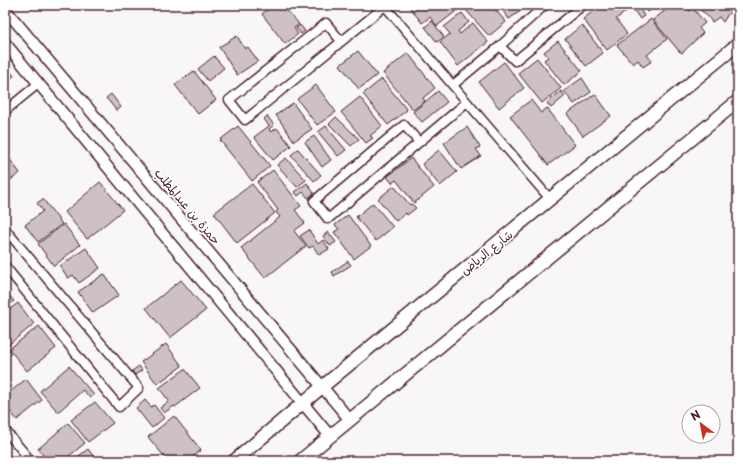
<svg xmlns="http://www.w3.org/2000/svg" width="743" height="466" viewBox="0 0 743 466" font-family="'Playpen Sans','Playpen Sans Arabic',sans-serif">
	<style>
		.building { fill: #cdc1c4; stroke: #4a1f2b }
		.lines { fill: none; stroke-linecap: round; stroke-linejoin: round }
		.minor-casing { stroke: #4a1f2b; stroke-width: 11 }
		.tertiary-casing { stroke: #4a1f2b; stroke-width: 13 }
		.primary-casing { stroke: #4a1f2b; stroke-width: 15 }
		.minor { stroke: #fff; stroke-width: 8 }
		.tertiary { stroke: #fff; stroke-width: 10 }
		.primary { stroke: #fff; stroke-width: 12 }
		.labels { text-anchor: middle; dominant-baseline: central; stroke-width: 3.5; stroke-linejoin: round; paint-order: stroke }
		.street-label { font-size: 12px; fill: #4a1f2b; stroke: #fff }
	</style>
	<rect width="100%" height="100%" fill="#f8f6f7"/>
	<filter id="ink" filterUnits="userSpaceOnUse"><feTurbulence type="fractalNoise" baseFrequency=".025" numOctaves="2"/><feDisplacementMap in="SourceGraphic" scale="8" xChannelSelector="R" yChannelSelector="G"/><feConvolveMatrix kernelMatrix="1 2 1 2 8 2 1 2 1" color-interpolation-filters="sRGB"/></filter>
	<g filter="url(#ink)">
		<!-- building -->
		<path class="building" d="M273,5H282L299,24L294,28L298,34L285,44L262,14Z
			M408,5H457L460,8L437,26L430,17L422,23Z
			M469,5H491L506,22L489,36L465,9Z
			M499,5H527L528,6L509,19Z
			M601,5H635L616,19L627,34L607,50L583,19Z
			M642,5H657L648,12Z
			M672,5H684L690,11L692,7L705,23L699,28L703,33L682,53L679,51L653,20Z
			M693,5H738V6L728,14L723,22L719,17L712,22L706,14Z
			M638,6L644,16L640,19L633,9Z
			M462,13L469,22L458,31L460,34L473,23L488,42L458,66L440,42L450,34L444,27Z
			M651,19L667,39L647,55L652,61L643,67L638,60L633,64L617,45Z
			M432,21L444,37L437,42L425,27Z
			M300,25L305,31L301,34L296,28Z
			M582,25L603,53L586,66L565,39Z
			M237,36L245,49L248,47L258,61L237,75L219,47Z
			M558,41L582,71L564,85L544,60L548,57L544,52Z
			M358,51L377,75L359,89L340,65Z
			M408,53L435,88L423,98L425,101L413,110L383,73Z
			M214,56L224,68L208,81L198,69Z
			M537,58L561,88L542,103L518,73Z
			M504,62L524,88L499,108L479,82Z
			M5,64L14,76L5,83Z
			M194,71L216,100L198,114L175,85Z
			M582,78L591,92L574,104L564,91Z
			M382,79L407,110L388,125L363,94Z
			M316,85L336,112L317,125L297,99Z
			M438,91L447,102L422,122L413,112Z
			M561,91L565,96L551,108L547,103Z
			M111,94L121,107L117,111L106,98Z
			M595,94L611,116L583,136L567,114Z
			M360,97L382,126L370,136L373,138L366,143L341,112Z
			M531,100L541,113L547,108L575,145L548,165L510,116Z
			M293,103L312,129L294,141L276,115Z
			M267,116L274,125L269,129L271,132L277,128L291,146L273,160L254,137L269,126L264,119Z
			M336,117L359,139L351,146L329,124Z
			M238,126L270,166L252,181L220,140Z
			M326,126L346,150L338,156L318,132Z
			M467,127L480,147L476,149L481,156L461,169L444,143Z
			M314,136L331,160L322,167L305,142Z
			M298,149L321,175L314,181L291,155Z
			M439,150L457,172L440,186L422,164Z
			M5,153L20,173L5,184Z
			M286,158L306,180L297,187L277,165Z
			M411,158L434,187L414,203L396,180L392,183L387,177Z
			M273,170L301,206L295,210L305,223L294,231L306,246L265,278L241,248L280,217L276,212L278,210L257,182Z
			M100,182L123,210L87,239L65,212Z
			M307,183L314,193L308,198L303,192L298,196L295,192Z
			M252,184L275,213L237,243L214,213Z
			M394,186L410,205L412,204L416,208L407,215L406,213L396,221L378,199Z
			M43,199L62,224L38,242L25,225L43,211L37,203Z
			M373,203L393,227L376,241L356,217Z
			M348,215L371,246L354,259L334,232L339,229L335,225Z
			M64,224L80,245L54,266L38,244Z
			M309,230L318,244L323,240L329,249L319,255L313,246L309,248L300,236Z
			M328,232L336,242L330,246L323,236Z
			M86,248L100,268L79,283L73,275L68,278L60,266Z
			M348,261L351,265L334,276L332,272Z
			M104,274L119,295L93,313L78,292Z
			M181,280L206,310L170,338L146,308Z
			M6,292L14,301L5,308V293Z
			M18,303L34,324L7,346L5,343V313Z
			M39,326L56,348L27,371L9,349Z
			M166,344L182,366L157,384L141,362Z
			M69,366L94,395L90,398L83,390L58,412L40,391Z
			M139,366L142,370L135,375L132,371Z
			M185,369L200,388L175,407L174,406L164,413L160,408L169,401L159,388Z
			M26,379L42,400L17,420L5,404V396Z
			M145,400L151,407L154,405L164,418L152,428L136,408Z
			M95,402L113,423L88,442L71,420Z
			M174,416L201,450L188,461H168L148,437Z
			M68,423L85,443L63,461H48L38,449Z
			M88,449L97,461H72Z"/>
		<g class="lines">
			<!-- minor casing -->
			<g class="minor-casing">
				<path id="minor" d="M384,5L550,199
					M341,41L326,23L229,100L245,120L385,6
					M500,46L515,61L583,5
					M453,85L500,46L545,5
					M5,111L38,84
					M419,142L404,125L314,201L328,219L467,102
					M5,229L139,388L119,407L5,266
					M5,430L31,461"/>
			</g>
			<!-- tertiary casing -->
			<g class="tertiary-casing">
				<path id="tertiary" d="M5,9L350,420
					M5,43L330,436"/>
			</g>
			<!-- primary casing -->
			<g class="primary-casing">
				<path id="primary" d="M234,461L322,387L738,44
					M300,461L738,101"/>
			</g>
			<!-- minor -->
			<use href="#minor" class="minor"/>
			<!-- tertiary -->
			<use href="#tertiary" class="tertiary"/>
			<!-- primary -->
			<use href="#primary" class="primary"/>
		</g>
	</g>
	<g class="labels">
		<!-- street labels -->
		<g class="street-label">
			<text transform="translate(188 206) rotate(50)">حمزة بن عبدالمطلب</text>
			<text transform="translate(486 252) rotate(-39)">شارع الرياض</text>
		</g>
	</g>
	<!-- margin -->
	<rect width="743" height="466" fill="none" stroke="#fff" stroke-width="20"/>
	<rect x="10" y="10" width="723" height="446" fill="none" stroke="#4a1f2b" stroke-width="1.5" filter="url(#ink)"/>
	<!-- north arrow -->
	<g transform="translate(701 424) rotate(328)"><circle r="19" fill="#ffffff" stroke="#b7a5aa"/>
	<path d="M0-3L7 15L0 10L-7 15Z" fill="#c8321e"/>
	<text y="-6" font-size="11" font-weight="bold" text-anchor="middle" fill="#4a1f2b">N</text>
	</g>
</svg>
